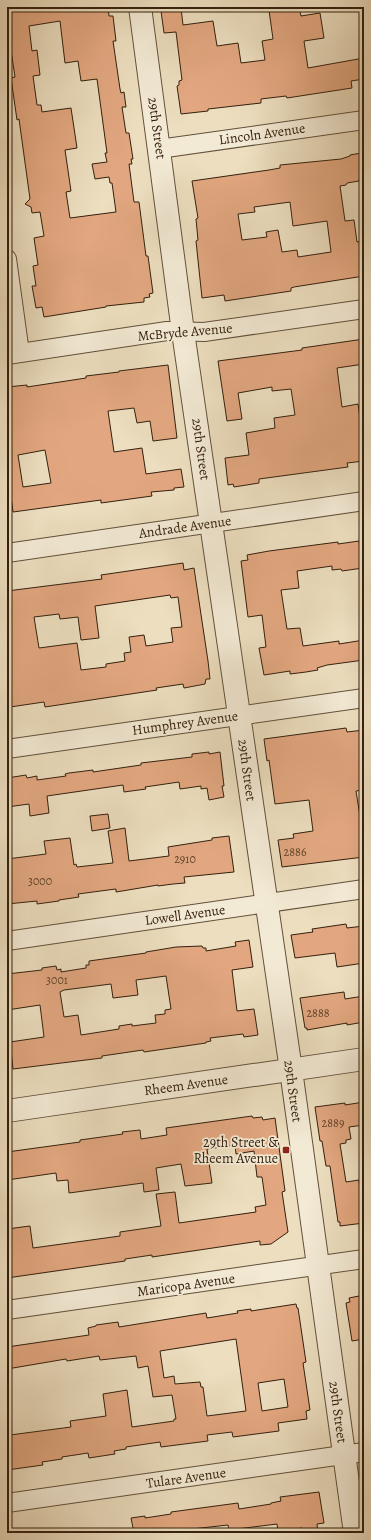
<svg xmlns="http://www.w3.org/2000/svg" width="371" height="1540" viewBox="0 0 371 1540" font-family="Alegreya,serif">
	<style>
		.building { fill: #e2a780; stroke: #34200e; fill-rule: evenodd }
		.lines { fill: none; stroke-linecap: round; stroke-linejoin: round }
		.minor-casing { stroke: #62503a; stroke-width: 20 }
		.tertiary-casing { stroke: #62503a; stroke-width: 24 }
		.minor { stroke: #f3ead5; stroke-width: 18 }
		.tertiary { stroke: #f3ead5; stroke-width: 22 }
		.poi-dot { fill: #8f2418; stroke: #f3ead5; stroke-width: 1.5 }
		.labels { text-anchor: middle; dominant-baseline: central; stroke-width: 3.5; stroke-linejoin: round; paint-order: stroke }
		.number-label { font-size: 12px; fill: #60422a }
		.street-label { font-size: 14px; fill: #34200e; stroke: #f3ead5 }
		.poi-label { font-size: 14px; fill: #34200e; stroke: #f3ead5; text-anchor: end }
	</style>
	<rect width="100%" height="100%" fill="#ecdebf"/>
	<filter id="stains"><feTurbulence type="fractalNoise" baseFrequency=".005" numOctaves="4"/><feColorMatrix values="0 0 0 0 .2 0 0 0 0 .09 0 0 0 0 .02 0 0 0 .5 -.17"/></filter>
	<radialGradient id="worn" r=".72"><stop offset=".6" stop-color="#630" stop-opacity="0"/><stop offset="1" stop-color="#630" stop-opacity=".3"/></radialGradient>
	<!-- building -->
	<path class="building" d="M7,7H45V10L69,7H108L109,16H113L116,41H113L120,89L121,93L124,92L126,107H122L126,133H129L133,159H131L132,164H129L134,202H139L146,256H148L153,293L149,294L150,297L144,298V302L106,306V307L44,317L42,307L36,308L32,286H36L33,266L38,265L34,238L44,236L40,212L32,213L31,207L25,204L30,199L19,119L17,120L11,78L15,77L9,37H7ZM60,21L65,63L78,61L81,81L97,79L107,153H105L107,162L92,164L95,179L109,177L110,183H112L116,212L70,218L66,192L71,191L65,150L77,148L71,108L42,112L41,105H37L33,76L40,75L37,50L32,51L29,26Z
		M287,7H299L301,16L320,13L324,38L304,41L308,68L364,58V79L351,81L352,88L287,98L286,96L261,99V103L208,109V111L181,114L177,86L179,85V81L182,80L176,32L164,33L161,11L181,8L183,25L213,21L217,46L238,43L241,63L265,60L262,41L273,39L269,10Z
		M361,153L364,178L359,179V181L347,183L346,185L340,186L345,221L354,220L357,242L364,241V276L294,287L291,288V291L225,301L224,295L202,298L196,241L198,240L196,219L198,218L192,181L269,170L280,168V165L341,159L350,156V155ZM290,202L293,226L327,221L331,252L298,257L297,250L282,252L278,230L266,232L267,237L242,240L238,214L255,212L254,207Z
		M364,339V364L337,368L342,407L358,404L364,446V461L347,463L348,467L259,479V483L234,487L233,484L228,485L225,458L249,455L246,433L275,428L274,418L295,415L291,389L272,391V387L238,393L242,419L227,421L218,361L302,350V348Z
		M168,365L177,438L153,441L150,421L137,423L134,408L108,411L114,452L142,448L146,474L181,469L184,487L174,488V490L151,492L152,496L101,503V500L13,512L7,465V387L27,385V387L86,378V376L119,372V371ZM45,450L51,483L23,487L18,455Z
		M359,541L363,568L342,571L341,569L332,570V566L297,571L299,588L281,590L287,629L300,628L303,646L339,641V644L364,640V660L327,665L317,668L318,670L306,672L290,674V671L264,675L259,648L266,647L262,615L248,617L241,561L248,560L247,555L269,551L338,542V544Z
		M183,563L184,570L194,568L208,661L210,679H206L205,684L184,688L183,684L156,688L157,690L45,707L44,702L10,707L7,684V591L94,580L102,579L101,575ZM170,595L171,598L178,597L182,627L171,628L173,642L146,646L144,635L129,637L131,652L124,653L125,661L106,664V667L81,670L77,643L39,648L34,617L59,614L60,619L78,617L81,640L99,638L95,606Z
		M346,728L347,732L364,730V790L356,791L362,829H364V857L282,867L278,840L294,838L293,834L313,831L309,800L275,804L269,760L267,761L264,739Z
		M209,752V754L220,752L224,786H222L224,797L209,800L207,788L201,789V786L180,789L179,782L145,787L146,789L124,792L123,785L47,796L49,813L30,816L29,804L7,807V778L26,775L27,778L37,776V780L66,776L65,774L69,773L93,770V772L141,765V763L192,757V754Z
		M108,814L110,828L92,831L90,816Z
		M125,828L129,861L169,856L168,847L212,840V838L229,836L234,872L184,877L185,883L173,884L158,886V885L116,892V889L108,890L78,894L79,897L59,900V901L37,904V901L7,904V859L46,854L44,841L70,838L74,865L76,864L77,867L113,863L108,831Z
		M346,924L347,928L364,926V963L337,967L335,953L295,958L291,935L313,932L312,929Z
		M249,940L253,967L232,970L237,1011L254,1009L258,1035L244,1037L243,1034L210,1038L211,1041L206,1042V1043L144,1052L143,1050L102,1056V1058L13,1069L10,1042L44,1037L40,1005L7,1010V974L42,970V968L56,966L57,970L61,969V972L86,968V965H89V961L146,953V952L176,947L202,946L203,948H206V951L236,946L235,942ZM166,976L171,1009L165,1010V1014L155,1015L156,1023L132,1026V1024L119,1026V1029L81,1035L78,1015L64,1017L60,992L64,990L111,984L113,998L138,995L136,980Z
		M344,992L345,999L364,996V1022L347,1025V1023L307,1030V1028H305L300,998Z
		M364,1102V1125L349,1127L351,1139L346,1140V1143L340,1144L346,1182L359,1180L364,1223L340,1226V1222H338L330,1166H326L322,1141H320L315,1107L345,1103V1105Z
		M252,1116L253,1118L262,1117L263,1120L275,1118L285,1191L282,1192L288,1232L271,1244L260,1245V1241L152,1257V1255L125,1259V1261L7,1278V1229L30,1226L33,1248L120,1236V1232L161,1226L156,1194L175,1192L179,1223L256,1212L255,1207L266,1205L262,1177H257L254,1151L236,1154L235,1145L207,1149L212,1183L185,1186L181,1164L156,1168L159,1190L144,1192L143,1183L69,1193L68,1180L57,1181L56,1173L7,1180V1152L80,1142V1140L123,1134L122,1132L140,1130L141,1139L167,1135L166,1128Z
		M364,1295V1339L352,1341L346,1303L350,1302L349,1298Z
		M296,1304L297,1308H298L306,1362L303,1363L310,1410L306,1411L307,1419L278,1423L279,1431L233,1437L232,1432L207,1435L208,1441L161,1447L160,1442L126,1447V1449L114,1451L115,1454L89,1458L88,1453L62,1457V1459L42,1462L43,1465L7,1470V1440L10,1439V1435L71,1427L70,1421L106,1416L103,1394L127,1390L132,1427L174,1421V1419H176L172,1395L153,1397L148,1366L138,1368L136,1356L100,1360L99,1356L67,1361L66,1359L7,1369V1347L89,1335L88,1328L96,1326V1325L118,1322L119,1327L206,1313L207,1318L238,1313L237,1311L251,1309V1311ZM236,1339L246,1411L207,1416L203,1387H201L200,1382L175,1384L174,1376L164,1378L160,1351ZM284,1379L288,1407L262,1411L258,1383Z
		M319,1492L324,1523L317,1524L318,1533H302V1528L278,1531L277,1524L229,1530L228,1525L183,1530L184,1533H134L131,1518L145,1516V1518L171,1514V1512L238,1503L239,1509L271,1504V1503L281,1501L280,1497Z"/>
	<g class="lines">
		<!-- minor casing -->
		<g class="minor-casing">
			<path id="minor" d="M159,149L364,120
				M7,259L20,353
				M7,355L167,331L204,332L364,309
				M7,553L364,501
				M7,749L364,698
				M7,941L364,889
				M7,1310L364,1259
				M7,1503L364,1452"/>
		</g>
		<!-- tertiary casing -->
		<g class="tertiary-casing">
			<path id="tertiary" d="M140,7L183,332L291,1070L355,1533
				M7,1111L364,1059"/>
		</g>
		<!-- minor -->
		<use href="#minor" class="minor"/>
		<!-- tertiary -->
		<use href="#tertiary" class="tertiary"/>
	</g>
	<!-- markers -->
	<rect class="poi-dot" x="282" y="1146" width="8" height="8" rx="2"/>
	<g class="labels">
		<!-- number labels -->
		<g class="number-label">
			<text x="295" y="852">2886</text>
			<text x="185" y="859">2910</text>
			<text x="40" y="881">3000</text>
			<text x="57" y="980">3001</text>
			<text x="318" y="1013">2888</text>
			<text x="333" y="1123">2889</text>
		</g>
		<!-- street labels -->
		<g class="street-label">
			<text transform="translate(157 128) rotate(82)">29th Street</text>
			<text transform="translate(262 134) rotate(-8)">Lincoln Avenue</text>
			<text transform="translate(185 332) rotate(-5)">McBryde Avenue</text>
			<text transform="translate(201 449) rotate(82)">29th Street</text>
			<text transform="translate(185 527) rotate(-8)">Andrade Avenue</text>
			<text transform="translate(185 723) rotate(-8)">Humphrey Avenue</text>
			<text transform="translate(247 770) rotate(82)">29th Street</text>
			<text transform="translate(185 915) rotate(-8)">Lowell Avenue</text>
			<text transform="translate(186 1085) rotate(-8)">Rheem Avenue</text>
			<text transform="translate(293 1091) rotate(82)">29th Street</text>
			<text transform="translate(186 1285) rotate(-8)">Maricopa Avenue</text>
			<text transform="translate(338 1412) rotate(82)">29th Street</text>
			<text transform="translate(186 1478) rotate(-8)">Tulare Avenue</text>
		</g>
		<!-- poi labels -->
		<g class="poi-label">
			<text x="278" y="1142">29th Street &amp;<tspan x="278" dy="16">Rheem Avenue</tspan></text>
		</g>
	</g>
	<!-- margin -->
	<rect width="371" height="1540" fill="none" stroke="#ecdebf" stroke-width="24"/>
	<rect x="8" y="8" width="355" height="1524" fill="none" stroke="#34200e" stroke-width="2"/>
	<rect x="12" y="12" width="347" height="1516" fill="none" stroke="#34200e"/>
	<rect width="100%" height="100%" filter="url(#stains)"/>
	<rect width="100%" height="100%" fill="url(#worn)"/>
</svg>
